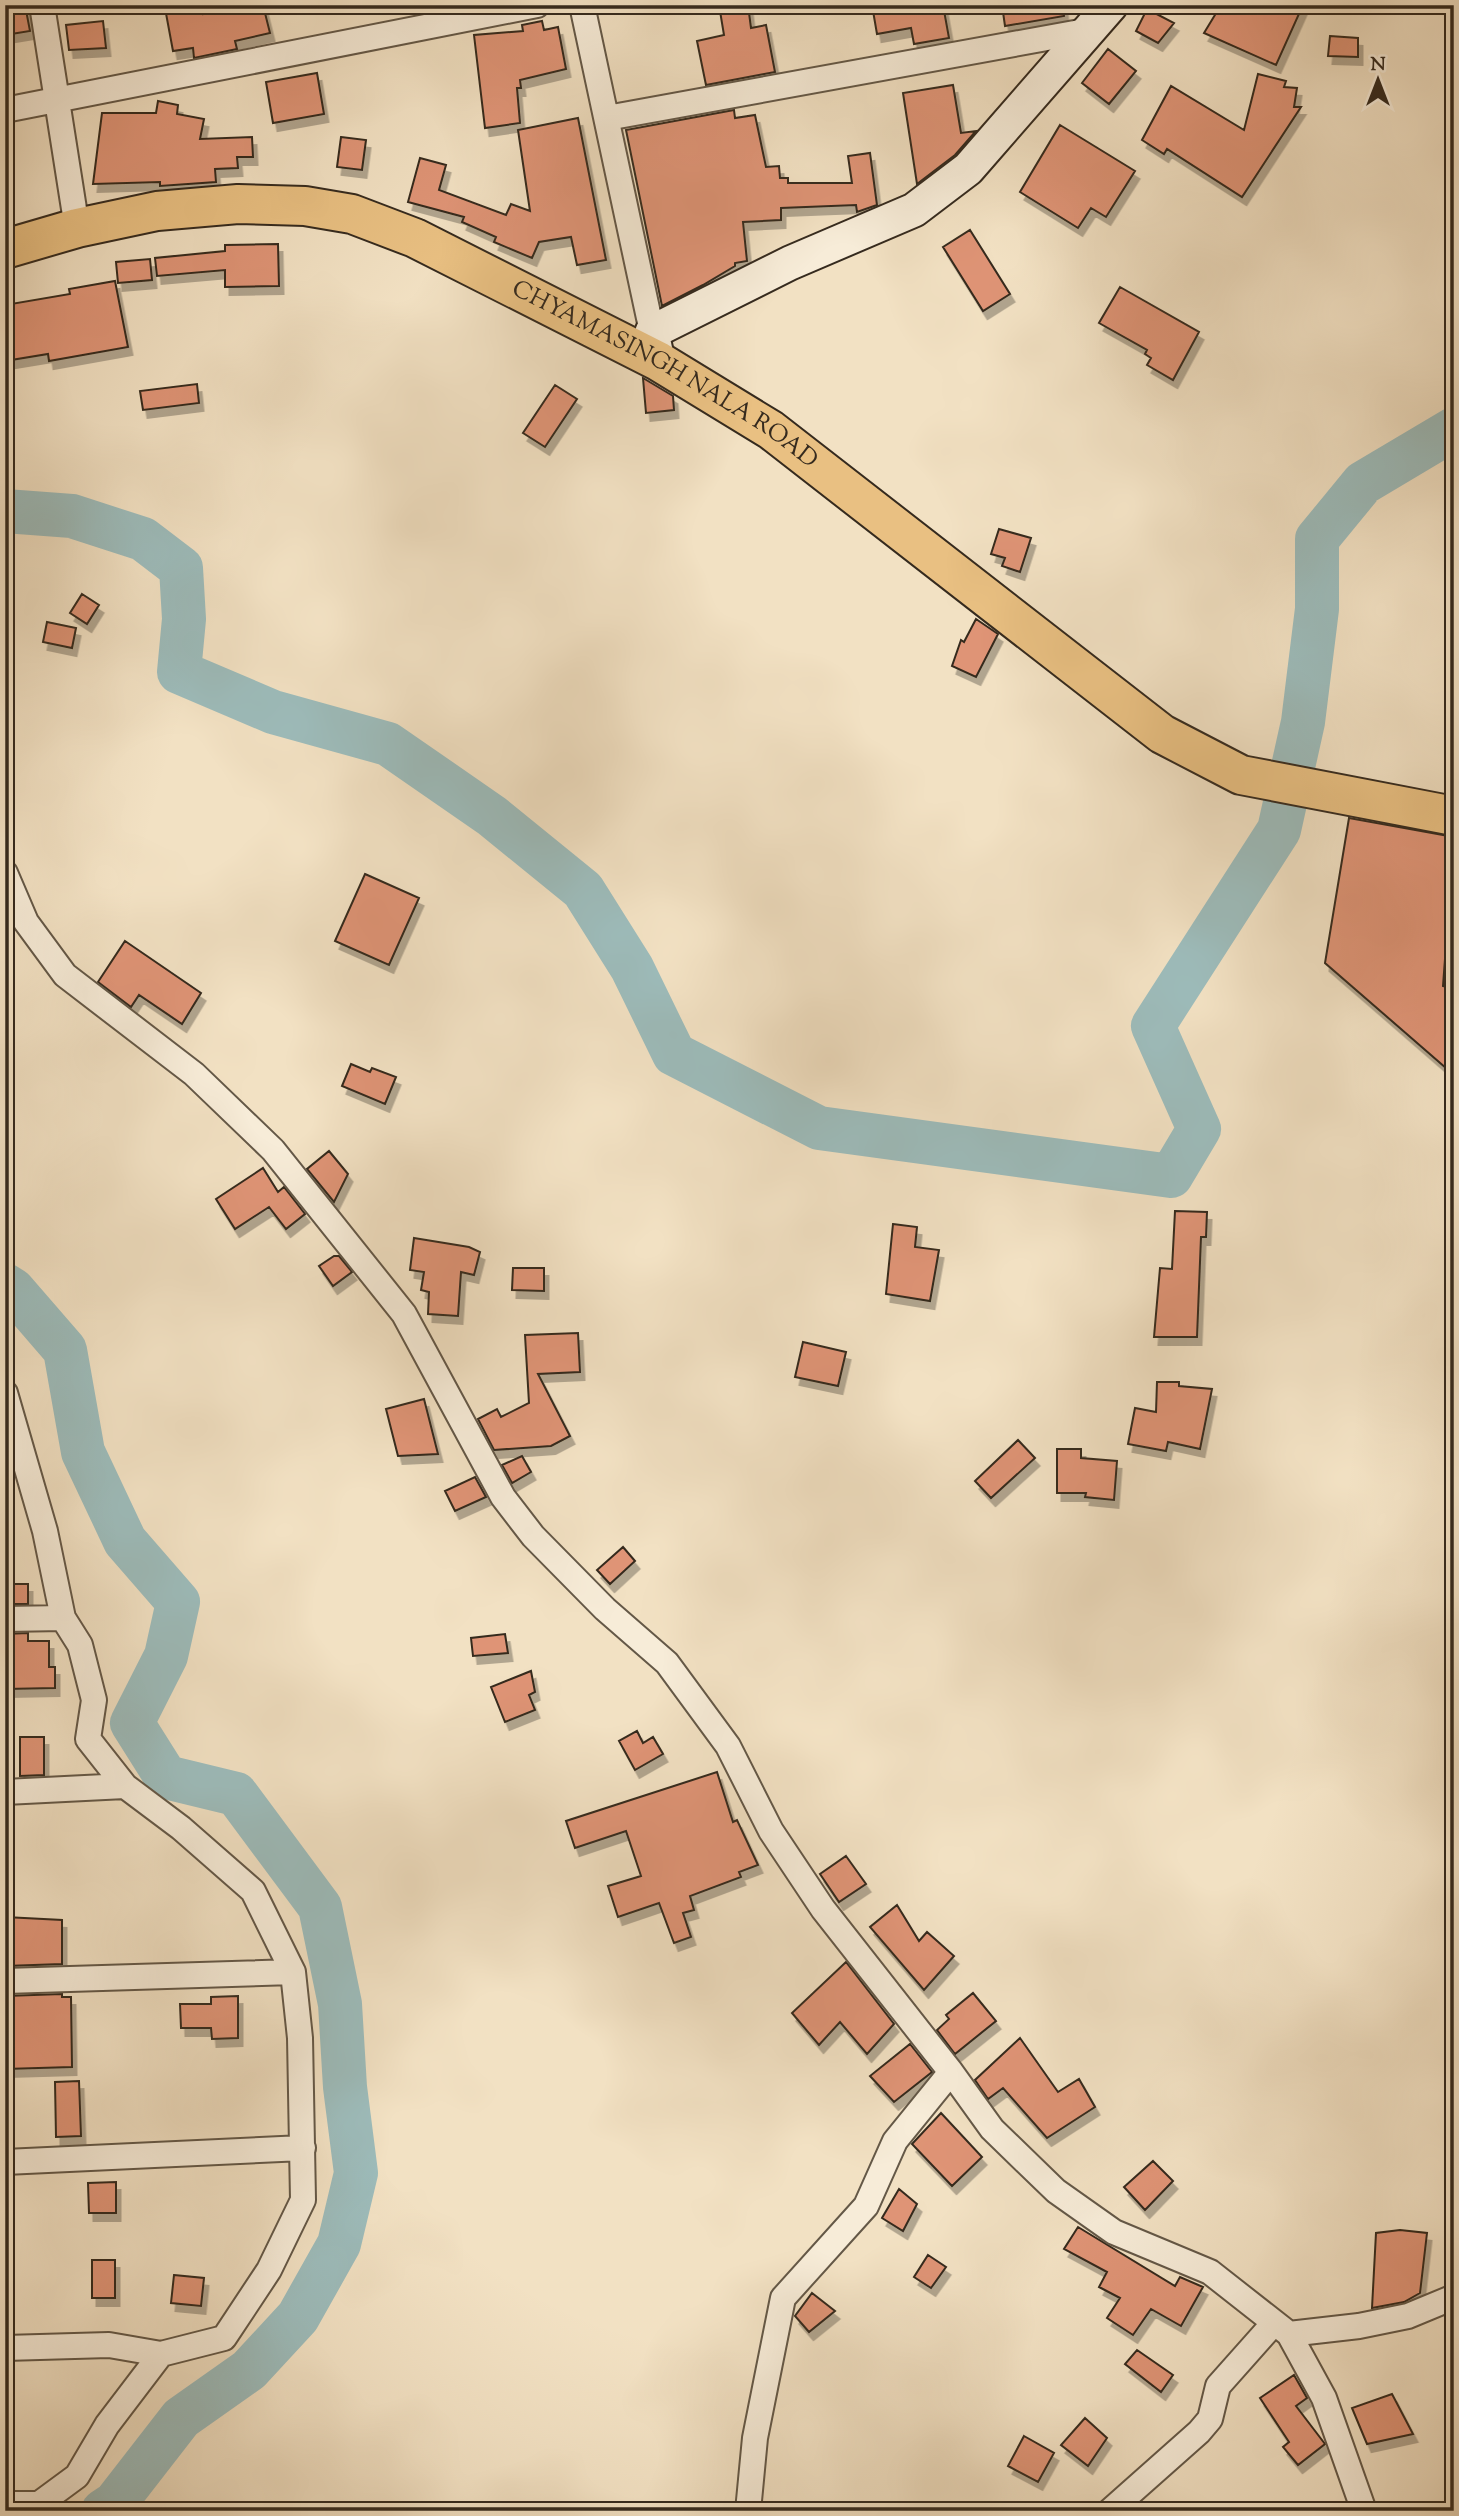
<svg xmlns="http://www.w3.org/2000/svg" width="1459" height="2516" viewBox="0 0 1459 2516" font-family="'Sorts Mill Goudy',serif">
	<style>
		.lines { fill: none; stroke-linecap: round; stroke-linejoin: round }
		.river { stroke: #9dbcbb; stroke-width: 44 }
		.building { fill: #df9476; stroke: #352a1e; stroke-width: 2; filter: url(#shadow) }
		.street-casing { stroke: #645847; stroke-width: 28 }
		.secondary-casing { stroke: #352a1e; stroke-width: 37 }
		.primary-casing { stroke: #352a1e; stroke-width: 42 }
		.street { stroke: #f7ecd8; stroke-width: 24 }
		.secondary { stroke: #f7ecd8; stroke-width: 33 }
		.primary { stroke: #e9c082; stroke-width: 38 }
		.labels { text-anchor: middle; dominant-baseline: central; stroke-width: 7; stroke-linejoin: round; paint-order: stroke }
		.street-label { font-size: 24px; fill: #352a1e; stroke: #f7ecd8 }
	</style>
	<defs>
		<filter id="shadow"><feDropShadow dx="4.5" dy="8" stdDeviation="0" flood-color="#0004"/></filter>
	</defs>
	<rect width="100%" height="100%" fill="#f2e1c3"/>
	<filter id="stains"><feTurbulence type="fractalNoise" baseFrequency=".00286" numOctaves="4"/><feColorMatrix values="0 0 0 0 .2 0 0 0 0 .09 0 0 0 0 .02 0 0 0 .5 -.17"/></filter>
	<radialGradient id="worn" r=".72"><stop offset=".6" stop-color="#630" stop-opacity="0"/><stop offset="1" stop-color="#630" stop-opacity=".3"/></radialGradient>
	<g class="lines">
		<!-- river -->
		<path class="river" d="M5,511L72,516L143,539L181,568L184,619L179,672L273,712L388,744L492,816L583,890L632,968L674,1054L819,1128L1171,1176L1199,1129L1153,1026L1279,830L1303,722L1317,609V539L1363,483L1454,429
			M5,1285L13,1290L65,1350L83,1452L125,1541L178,1602L166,1656L132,1723L166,1777L236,1794L320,1907L340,2004L345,2087L356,2173L339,2244L298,2317L249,2370L181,2418L115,2503L103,2511"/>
	</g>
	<!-- building -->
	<path class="building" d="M5,5H25L30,31L5,35Z
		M179,5H201L203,14L263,5L270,33L235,41L237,49L194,58L193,48L173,51L165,8Z
		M719,5H748L751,28L766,25L775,72L706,85L697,41L724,35Z
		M872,5H943L949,38L914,44L911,28L877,34Z
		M1002,5H1063L1064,16L1005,26Z
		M1221,5H1303L1276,65L1204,33Z
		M1147,9L1174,23L1158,43L1136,31Z
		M103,21L106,48L69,50L66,25Z
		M542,21L544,30L558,27L566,69L520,80L521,88H517L520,123L485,128L474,35L523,31L522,25Z
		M1330,36L1358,38V57L1328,56Z
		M1108,49L1136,71L1109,104L1082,83Z
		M317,73L324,114L273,123L266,82Z
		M1258,74L1286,81L1284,87L1297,88L1294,107H1301L1242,197L1167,149L1164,154L1142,140L1171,86L1244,130Z
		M953,85L961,133L976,131L955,155L917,184L903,93Z
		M158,101L178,105L177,114L204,119L200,139L252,137L253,157H237L238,168L215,169L216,182L160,186V182L93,184L102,113H156Z
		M734,110L735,118L755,115L766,167L779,166L780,178H788V183H852L848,156L870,153L877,205L857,212L856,205L781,208V220L743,222L747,261L735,263V266L703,285L662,306L626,130Z
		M578,118L606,260L577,265L571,237L539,242L532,258L494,242L496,237L462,222L464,217L408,202L420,158L446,165L439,190L506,215L511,204L530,211L518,130Z
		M1060,125L1135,171L1106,217L1091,208L1078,228L1020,192Z
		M341,137L366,140L362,170L337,167Z
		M970,230L1010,294L983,311L943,247Z
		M278,244L279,286L225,287V270L157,276L155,258L225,251V245Z
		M150,259L152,280L118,283L116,262Z
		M115,281L128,347L49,361L48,354L5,361V305L70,294L69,289Z
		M1120,287L1199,332L1173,380L1147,365L1151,358L1145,354L1147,350L1099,323Z
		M643,378L673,396L674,410L646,413Z
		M197,384L199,403L143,410L140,391Z
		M555,385L577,399L545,447L523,433Z
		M999,529L1031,538L1020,572L1002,566L1005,558L991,554Z
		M82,594L99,605L87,624L70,613Z
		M976,619L998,634L976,677L952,666L961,640L964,642Z
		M47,622L76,628L72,648L43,642Z
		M1349,818L1454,837L1443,986L1454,989V1075L1325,963Z
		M365,874L419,898L389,965L335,941Z
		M125,941L201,993L182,1024L139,995L131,1007L98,982Z
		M351,1064L370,1072L372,1068L396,1077L385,1104L342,1086Z
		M329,1151L348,1174L334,1202L307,1169Z
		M263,1168L278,1192L284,1187L305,1214L286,1229L269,1207L235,1229L216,1199Z
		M1175,1211L1207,1212L1206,1237H1201L1197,1337H1154L1160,1268L1172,1269Z
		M893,1224L917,1227L915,1247L939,1250L930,1301L886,1294Z
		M414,1238L469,1247L480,1252L474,1275L461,1272L458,1316L428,1314L429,1292L421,1290L424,1272L410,1270Z
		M334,1256H339L352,1272L333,1286L319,1266Z
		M513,1268H544V1291L512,1290Z
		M578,1333L580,1372L538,1374L570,1436L551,1446L494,1450L478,1419L497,1409L501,1417L529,1403L525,1335Z
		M803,1342L846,1352L838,1386L795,1377Z
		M1157,1382H1179V1386L1212,1389L1200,1449L1168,1442L1166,1451L1128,1444L1135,1408L1156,1412Z
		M424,1399L438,1454L398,1456L386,1409Z
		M1018,1440L1035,1458L991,1498L975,1481Z
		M1057,1449H1081V1458L1117,1461L1114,1500L1085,1497L1086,1493H1057Z
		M522,1456L531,1472L512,1483L502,1465Z
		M475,1477L486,1497L455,1511L445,1491Z
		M623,1547L635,1561L610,1584L597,1570Z
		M5,1584H28V1604H5Z
		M28,1633V1641H49V1667H55V1688L5,1689V1634Z
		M505,1634L508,1653L473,1656L471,1638Z
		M531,1671L535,1692L529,1695L535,1710L505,1722L491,1687Z
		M637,1731L643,1743L653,1737L663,1754L635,1770L619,1741Z
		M20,1737H44V1775L20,1776Z
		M717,1772L733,1822L737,1820L758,1865L739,1872L741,1877L690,1896L694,1910L683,1913L691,1937L674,1943L659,1903L618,1917L608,1886L641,1876L626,1831L575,1848L566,1821Z
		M846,1856L866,1884L839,1902L820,1874Z
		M897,1905L919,1941L927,1932L954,1956L924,1990L870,1927Z
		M5,1917L62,1920V1964L5,1966Z
		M846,1962L894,2024L867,2054L840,2022L819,2045L792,2013Z
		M973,1993L996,2021L955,2054L937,2030L949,2019L946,2015Z
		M62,1994V1997H71L72,2067L5,2069V1996Z
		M238,1996V2038L212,2039L211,2028H181L180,2004H211V1997Z
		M1020,2038L1058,2092L1079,2079L1095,2107L1047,2138L1003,2088L988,2099L975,2080Z
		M910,2044L932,2072L894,2102L870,2076Z
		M79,2081L81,2136L56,2137L55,2082Z
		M941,2113L982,2157L952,2186L912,2144Z
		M1153,2161L1173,2181L1145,2210L1124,2187Z
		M116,2182V2213H89L88,2183Z
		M899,2189L917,2204L903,2231L882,2218Z
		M1078,2227L1175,2286L1180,2277L1203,2287L1181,2326L1151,2309L1133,2335L1107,2318L1120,2298L1099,2287L1107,2272L1064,2249Z
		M1400,2230L1427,2233L1420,2293L1404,2302L1372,2308L1376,2233Z
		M928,2255L946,2267L931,2288L914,2277Z
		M92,2260H115V2298H92Z
		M174,2275L204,2278L201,2306L171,2303Z
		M812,2293L835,2311L809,2332L795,2316Z
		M1137,2350L1173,2375L1161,2392L1125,2364Z
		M1294,2375L1307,2398L1296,2406L1325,2444L1298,2465L1283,2447L1289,2442L1260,2398Z
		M1392,2394L1413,2434L1367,2444L1352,2408Z
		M1085,2418L1107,2438L1088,2466L1061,2445Z
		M1024,2436L1054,2453L1038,2482L1008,2466Z"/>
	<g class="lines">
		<!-- street casing -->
		<g class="street-casing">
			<path id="street" d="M42,5L77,228
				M582,5L652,332
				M5,110L537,5
				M607,118L1091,30
				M5,873L26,922L65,975L194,1074L273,1150L404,1314L503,1497L533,1536L605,1609L667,1663L728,1746L771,1831L823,1909L951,2072L992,2129L1056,2191L1114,2232L1210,2272L1289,2334L1324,2398L1364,2511
				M5,1393L45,1531L63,1618L80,1645L94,1700L88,1739L125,1786L181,1828L253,1891L293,1972L300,2038L303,2200L269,2270L224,2338L161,2354L109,2345L5,2348
				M5,1619L63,1618
				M5,1792L125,1786
				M5,1981L293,1972
				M5,2162L303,2148
				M1289,2334L1359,2326L1408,2316L1454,2297
				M5,2504H39L77,2476L107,2425L161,2354
				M748,2511L755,2438L783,2298L866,2206L895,2141L951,2072
				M1110,2511L1199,2432L1210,2419L1218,2386L1274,2323"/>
		</g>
		<!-- secondary casing -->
		<g class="secondary-casing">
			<path id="secondary" d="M658,361L652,332L790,263L914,210L968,169L1111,5"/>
		</g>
		<!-- primary casing -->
		<g class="primary-casing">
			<g id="primary">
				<path id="s1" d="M5,249L77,228L157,211L238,204L305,206L352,214L415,238L658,361L771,430L1162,734L1241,775L1454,816"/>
			</g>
		</g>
		<!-- street -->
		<use href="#street" class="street"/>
		<!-- secondary -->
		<use href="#secondary" class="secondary"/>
		<!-- primary -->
		<use href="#primary" class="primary"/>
	</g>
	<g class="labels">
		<!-- street labels -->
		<g class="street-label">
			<text stroke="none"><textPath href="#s1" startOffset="705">CHYAMASINGH NALA ROAD</textPath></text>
		</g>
	</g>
	<!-- margin -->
	<rect width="1459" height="2516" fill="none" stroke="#f2e1c3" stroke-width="28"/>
	<rect x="7" y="7" width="1445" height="2502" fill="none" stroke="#352a1e" stroke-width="3.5"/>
	<rect x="14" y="14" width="1431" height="2488" fill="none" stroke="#352a1e" stroke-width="2"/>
	<!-- north arrow -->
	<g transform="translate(1378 80)" stroke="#f7ecd8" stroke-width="5" paint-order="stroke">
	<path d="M0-5L12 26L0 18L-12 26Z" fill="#352a1e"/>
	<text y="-10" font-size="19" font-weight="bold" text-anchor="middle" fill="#352a1e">N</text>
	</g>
	<rect width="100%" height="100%" filter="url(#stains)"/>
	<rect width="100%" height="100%" fill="url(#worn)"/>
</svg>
